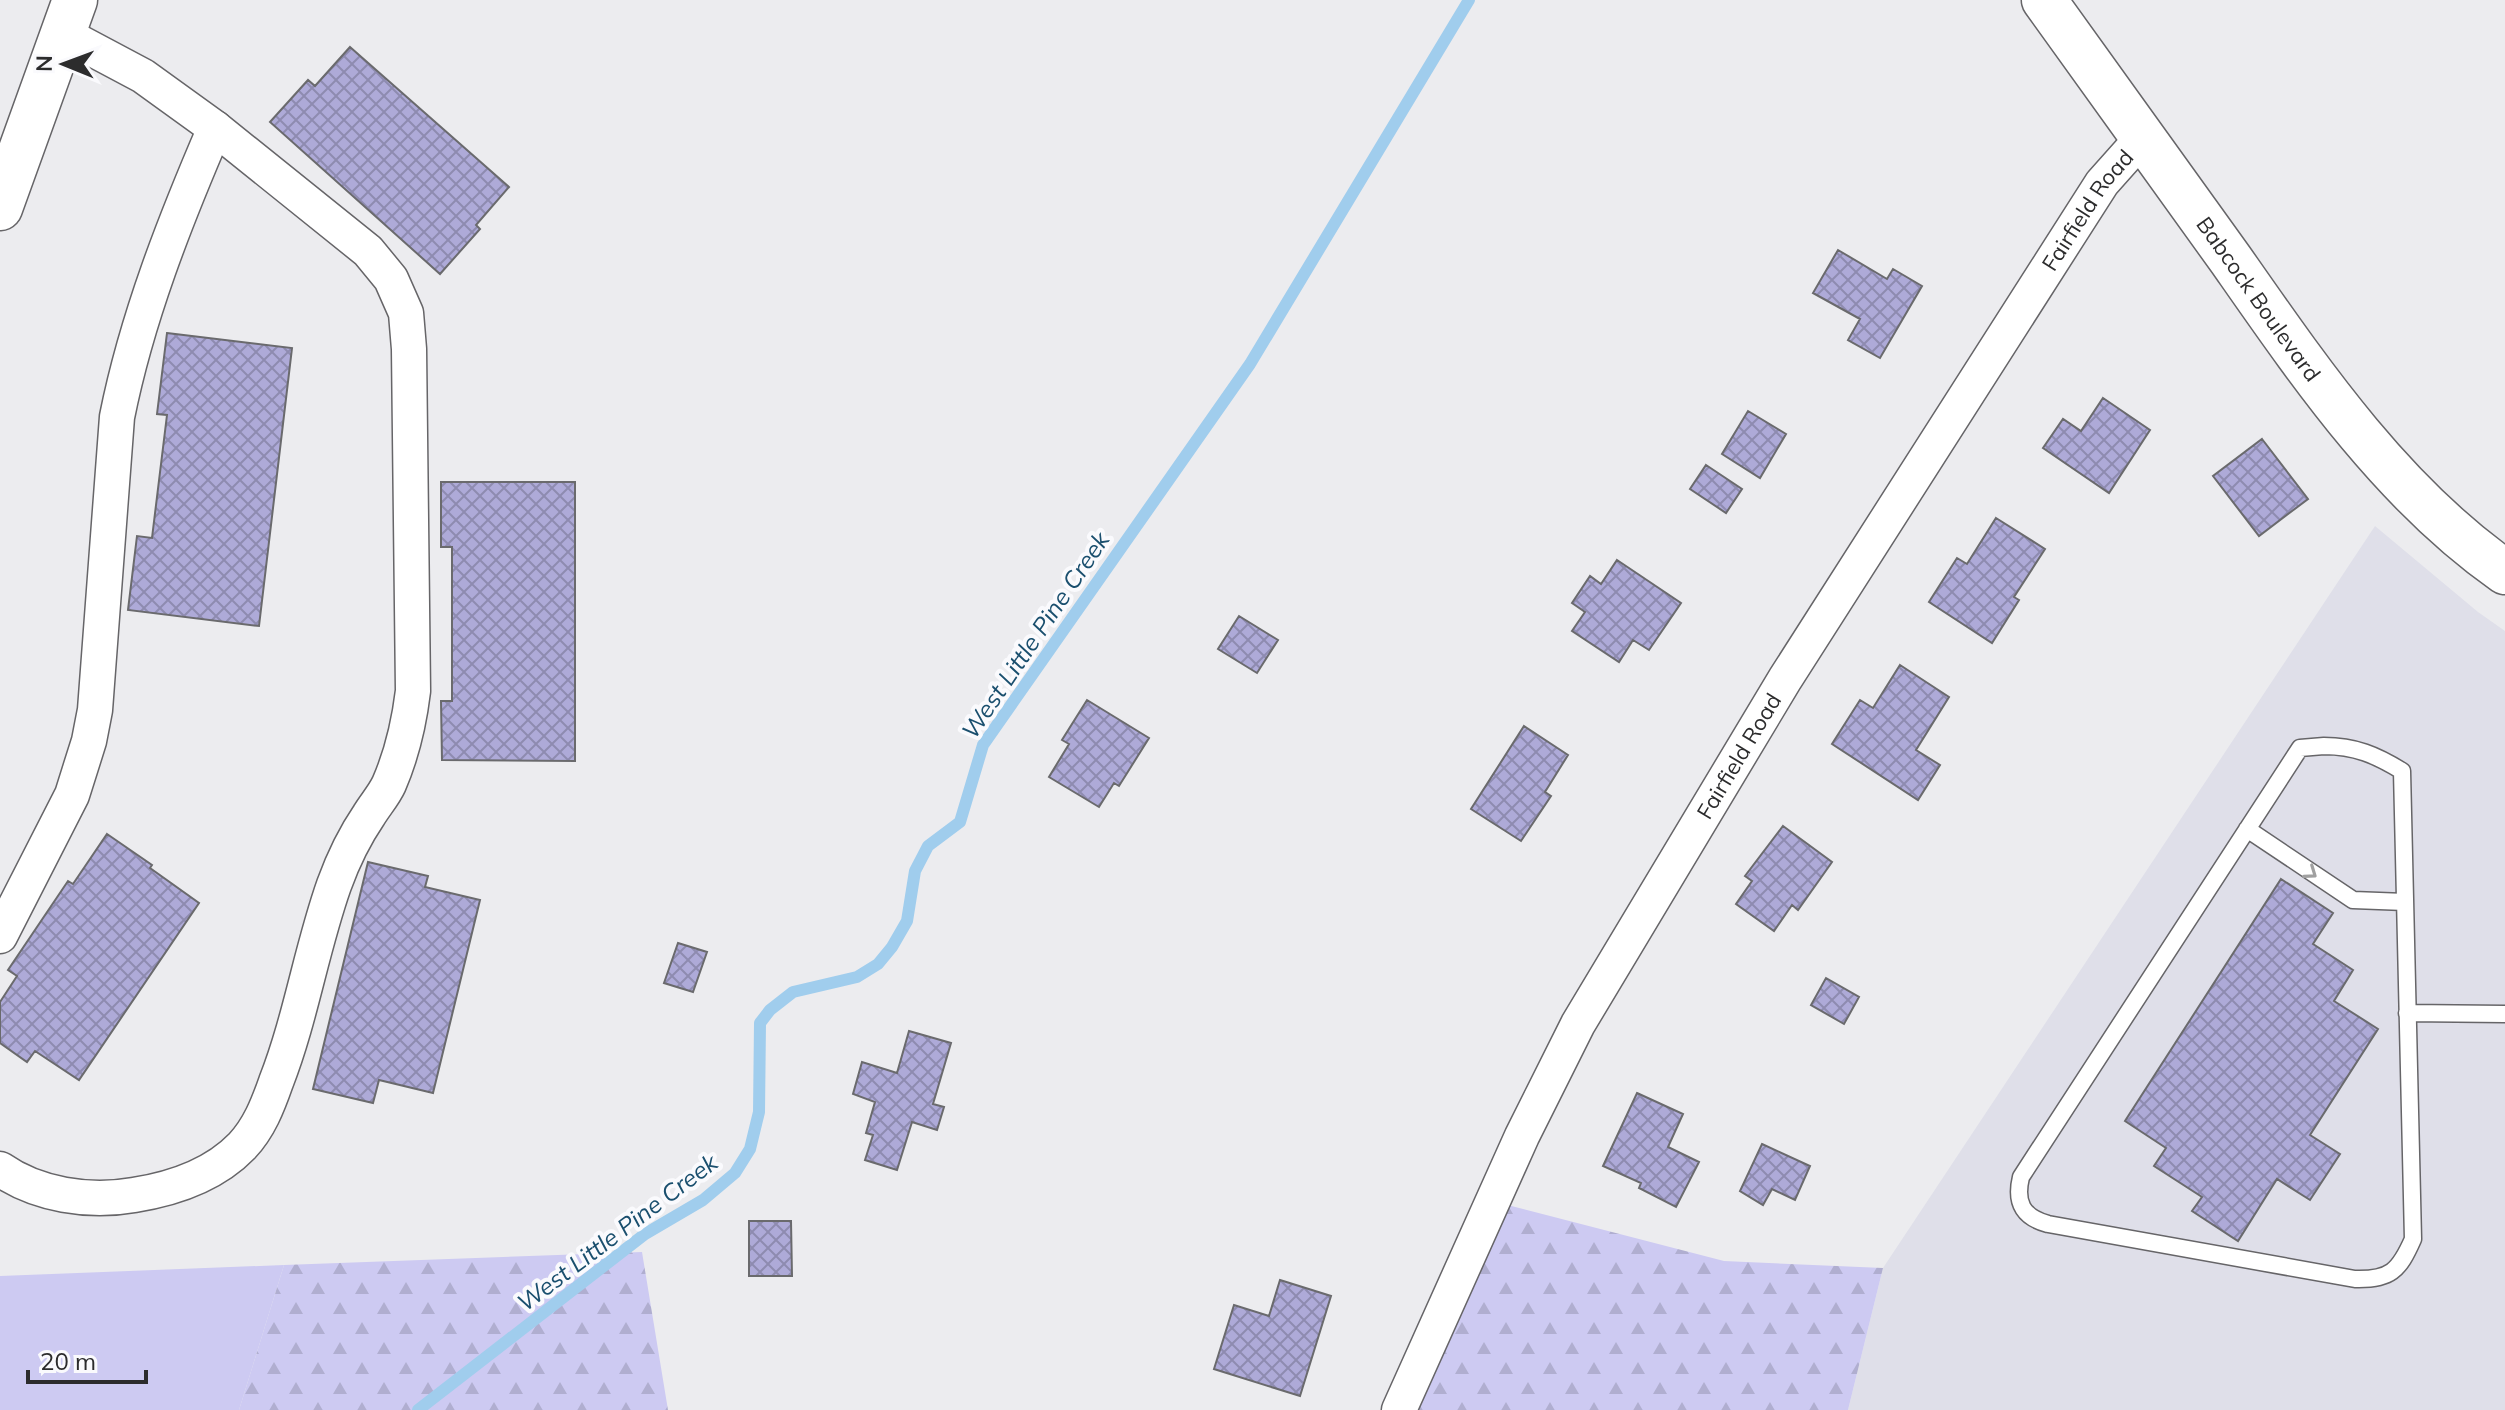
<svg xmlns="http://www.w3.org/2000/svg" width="2505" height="1410" viewBox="0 0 2505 1410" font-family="Mulish,sans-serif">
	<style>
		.built { fill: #dfdfe9 }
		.grass { fill: #cdcaf2 }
		.forest { fill: url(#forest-firs) }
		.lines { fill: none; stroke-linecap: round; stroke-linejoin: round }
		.stream { stroke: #a0cded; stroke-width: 12 }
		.building { fill: url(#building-cross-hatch); stroke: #6a6a6d; stroke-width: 2 }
		.lane-casing { stroke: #666568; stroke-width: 19 }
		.street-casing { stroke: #666568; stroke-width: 37 }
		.secondary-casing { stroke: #666568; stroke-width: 47 }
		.lane { stroke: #fff; stroke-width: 16 }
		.street { stroke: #fff; stroke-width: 34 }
		.secondary { stroke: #fff; stroke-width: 44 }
		.oneway { stroke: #a0a0a0 }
		.labels { text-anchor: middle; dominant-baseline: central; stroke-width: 8; stroke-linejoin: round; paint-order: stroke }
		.street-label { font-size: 22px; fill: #2c2c2d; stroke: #fafafd }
		.water-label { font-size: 24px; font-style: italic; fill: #1a4f6e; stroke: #fafafd }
	</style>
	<defs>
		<pattern id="forest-firs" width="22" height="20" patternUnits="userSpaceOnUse" patternTransform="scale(2)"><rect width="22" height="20" fill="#cdcaf2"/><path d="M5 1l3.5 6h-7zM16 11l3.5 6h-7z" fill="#b0aed0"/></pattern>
		<pattern id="building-cross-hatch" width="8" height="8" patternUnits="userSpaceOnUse" patternTransform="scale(2)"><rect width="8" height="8" fill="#aeaad8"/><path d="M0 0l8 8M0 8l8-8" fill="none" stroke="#8e8bb0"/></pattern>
	</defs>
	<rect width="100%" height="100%" fill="#ececef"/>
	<!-- built -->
	<path class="built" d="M2375,526L2478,612L2505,631V1410H1848L1883,1268Z"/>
	<!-- grass -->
	<path class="grass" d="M284,1265L239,1410H0V1276Z"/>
	<!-- forest -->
	<path class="forest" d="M1492,1201L1724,1261L1883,1268L1848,1410H1399Z
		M642,1252L668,1410H239L284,1265Z"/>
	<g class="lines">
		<!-- stream -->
		<path class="stream" d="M418,1410L645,1234L703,1200L735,1173L750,1149L759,1112L760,1023L770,1010L793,992L857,977L878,964L892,947L907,921L915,871L928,846L960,822L983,745L1250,364L1469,0"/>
	</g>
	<!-- building -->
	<path class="building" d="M350,47L509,187L476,225L480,229L440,274L270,122L308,80L315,86Z
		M1838,250L1887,279L1893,269L1922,286L1880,358L1848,340L1860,319L1813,293Z
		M167,333L292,348L259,626L128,610L137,536L152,538L167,415L157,414Z
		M2103,398L2150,430L2109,493L2043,448L2063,419L2081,431Z
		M1748,411L1786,434L1760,478L1722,454Z
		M2262,439L2308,499L2259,536L2213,476Z
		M1706,465L1742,489L1726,513L1690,489Z
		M441,482H575V761L442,760L441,701H452V547H441Z
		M1996,518L2045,549L2014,597L2019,600L1992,643L1929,602L1957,558L1967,564Z
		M1617,560L1681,603L1649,650L1633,640L1619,662L1572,631L1585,612L1572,603L1590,576L1601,584Z
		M1239,616L1278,640L1257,673L1218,649Z
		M1900,665L1949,697L1916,750L1940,765L1918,800L1832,744L1860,700L1873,708Z
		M1087,700L1149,738L1119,786L1114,783L1099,807L1049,777L1069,744L1062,740Z
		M1524,726L1568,755L1545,792L1551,796L1521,841L1471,809Z
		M1783,826L1832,862L1798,910L1792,905L1774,931L1736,904L1752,881L1745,876Z
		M107,834L152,865L150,868L199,903L79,1080L35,1051L27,1062L0,1043V1002L17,976L8,970L68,881L73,884Z
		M368,862L428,876L425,887L480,900L433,1093L379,1080L373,1103L313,1089Z
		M2281,879L2333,913L2313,944L2353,970L2334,1001L2378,1029L2310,1135L2340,1154L2310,1200L2277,1179L2238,1241L2192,1211L2202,1197L2154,1166L2166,1148L2125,1121Z
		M678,943L707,952L693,992L664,983Z
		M1826,978L1859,997L1844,1024L1811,1005Z
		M909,1031L951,1043L933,1104L944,1107L937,1130L912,1122L897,1170L865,1160L873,1135L866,1133L875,1102L853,1094L862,1062L897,1073Z
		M1637,1093L1683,1114L1668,1147L1699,1162L1676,1207L1639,1188L1641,1183L1603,1166Z
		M1762,1144L1810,1166L1795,1200L1772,1189L1763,1205L1740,1191Z
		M749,1221H791L792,1276H749Z
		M1280,1280L1331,1296L1300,1396L1214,1369L1234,1305L1269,1316Z"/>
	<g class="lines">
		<!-- lane casing -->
		<g class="lane-casing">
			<path id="lane" d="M2324,746C2355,746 2376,755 2402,771L2413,1239C2399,1271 2390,1280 2355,1279L2048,1224C2022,1217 2015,1202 2021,1177L2300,748Z
				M2247,829L2353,900L2405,902
				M2407,1013L2505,1014"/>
		</g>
		<!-- street casing -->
		<g class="street-casing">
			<g id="street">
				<path d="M0,936L72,795L89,741L95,710L117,417C137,317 175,221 215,128"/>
				<path d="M0,1169C37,1195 89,1203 134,1195C172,1189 214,1175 242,1146C259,1128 268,1105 276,1082C301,1018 311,950 334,885C343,860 354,837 369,815C375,805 384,795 389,784C402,754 409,724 413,691L409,349L406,313L391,279L368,251L215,128L143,76L64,34"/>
				<path id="s1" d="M1399,1410L1522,1136L1578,1024L1785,679L2102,183L2143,137"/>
			</g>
		</g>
		<!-- secondary casing -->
		<g class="secondary-casing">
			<g id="secondary">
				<path id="s2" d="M2044,0C2106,87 2169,173 2231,260C2310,373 2391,492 2505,572"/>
				<path d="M0,208L75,0"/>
			</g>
		</g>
		<!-- lane -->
		<use href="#lane" class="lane"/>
		<!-- street -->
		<use href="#street" class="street"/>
		<!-- secondary -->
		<use href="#secondary" class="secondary"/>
	</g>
	<!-- one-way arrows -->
	<defs><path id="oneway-chevron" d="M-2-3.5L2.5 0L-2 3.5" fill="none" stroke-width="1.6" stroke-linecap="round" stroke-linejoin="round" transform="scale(2)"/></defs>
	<use class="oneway" href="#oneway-chevron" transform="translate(2311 873) rotate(35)"/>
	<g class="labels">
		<!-- street labels -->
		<g class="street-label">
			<text stroke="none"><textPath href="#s1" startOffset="1386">Fairfield Road</textPath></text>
			<text stroke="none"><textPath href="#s2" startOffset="368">Babcock Boulevard</textPath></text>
			<text stroke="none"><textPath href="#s1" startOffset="738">Fairfield Road</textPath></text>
		</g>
		<!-- water labels -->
		<g class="water-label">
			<text transform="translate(1035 635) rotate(-56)">West Little Pine Creek</text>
			<text transform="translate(617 1232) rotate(-37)">West Little Pine Creek</text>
		</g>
	</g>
	<!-- north arrow -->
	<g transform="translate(64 64) rotate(271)" stroke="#fafafd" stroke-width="6" paint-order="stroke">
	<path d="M0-6L14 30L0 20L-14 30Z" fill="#2c2c2d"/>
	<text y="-12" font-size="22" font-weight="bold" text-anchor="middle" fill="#2c2c2d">N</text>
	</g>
	<!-- scale -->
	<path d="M28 1370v12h118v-12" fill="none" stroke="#2c2c2d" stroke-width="4"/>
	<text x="40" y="1370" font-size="24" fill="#2c2c2d" stroke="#fafafd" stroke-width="6" paint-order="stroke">20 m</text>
</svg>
